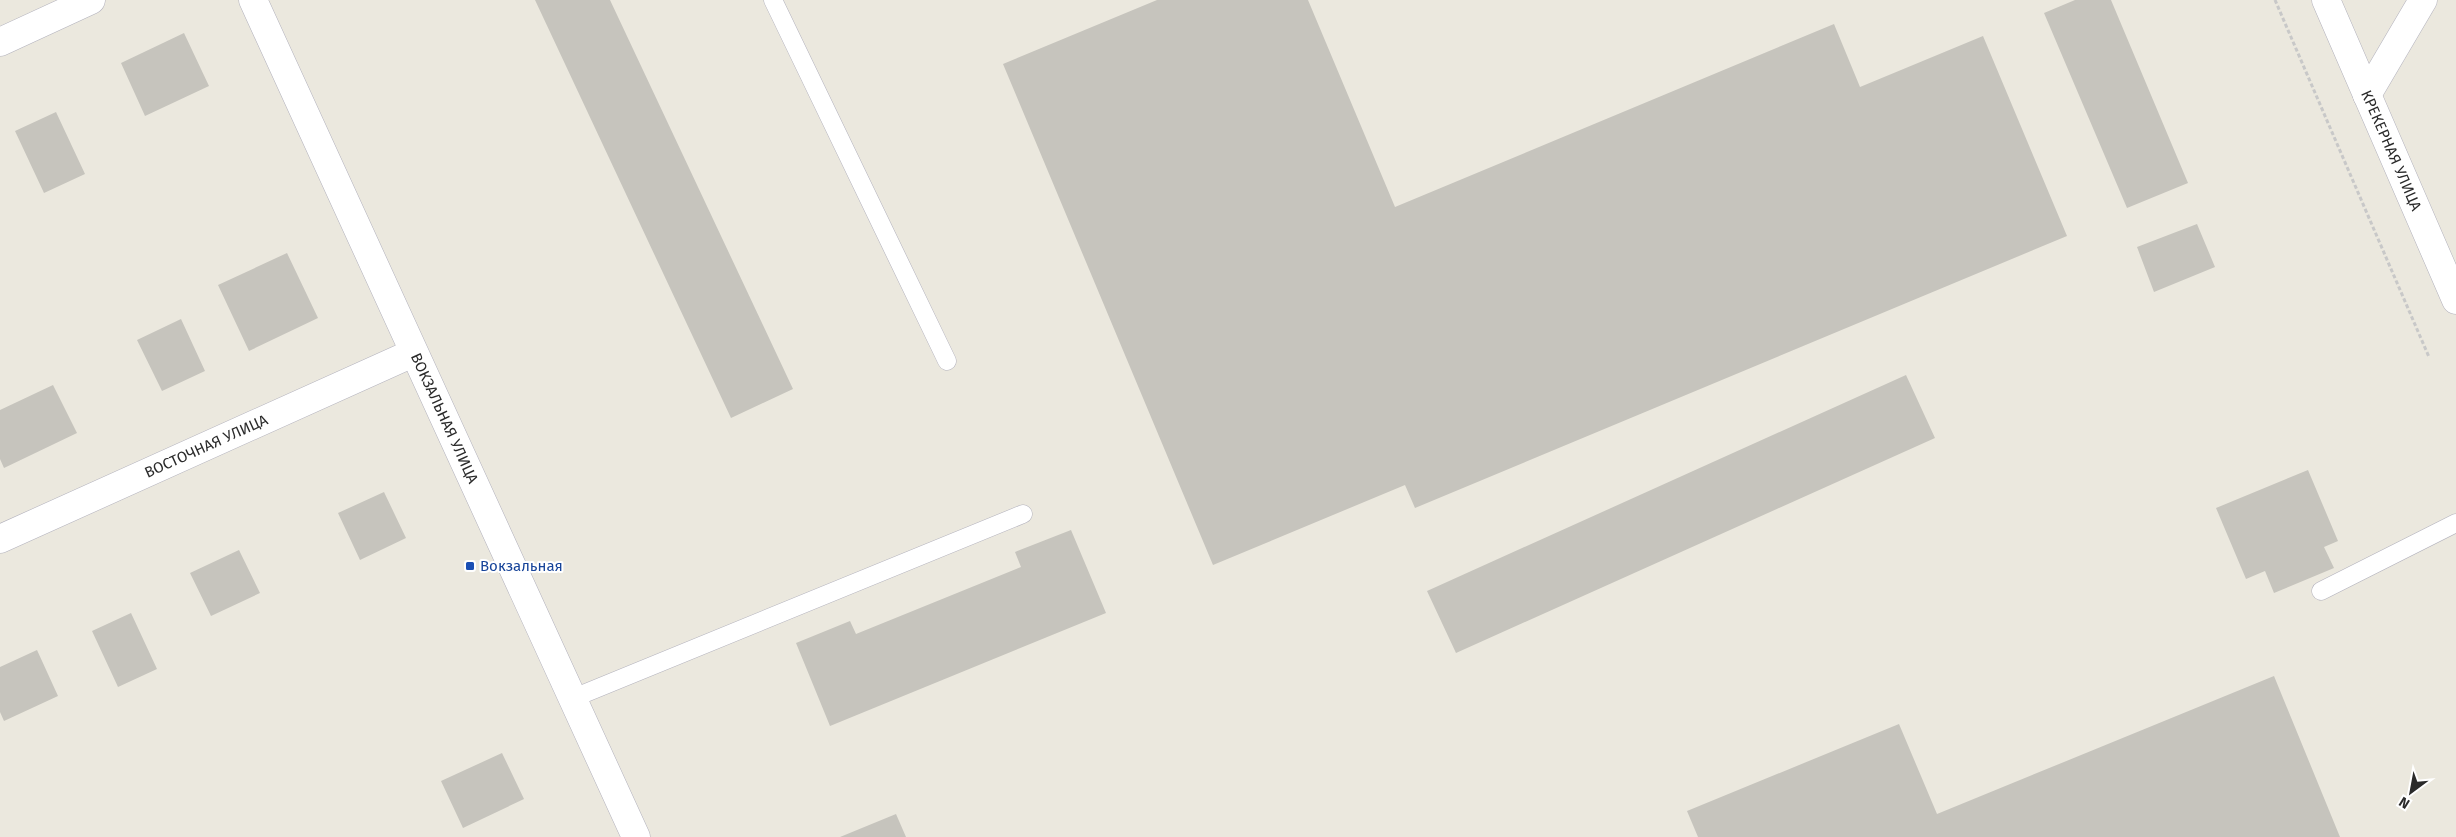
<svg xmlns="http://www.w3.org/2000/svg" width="2456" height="837" viewBox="0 0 2456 837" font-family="'Fira Sans',sans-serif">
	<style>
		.building { fill: #c6c4bd }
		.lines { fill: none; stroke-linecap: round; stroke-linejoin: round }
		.service-casing { stroke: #b2b1bc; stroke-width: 19 }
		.minor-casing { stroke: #b2b1bc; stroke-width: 29 }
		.tertiary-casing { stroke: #b2b1bc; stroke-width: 29 }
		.path { stroke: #c8c8c8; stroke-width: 3; stroke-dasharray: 4 2.5; stroke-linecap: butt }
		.service { stroke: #fff; stroke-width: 18 }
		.minor { stroke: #fff; stroke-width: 28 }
		.tertiary { stroke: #fff; stroke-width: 28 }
		.transit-dot { fill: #1a4fb4; stroke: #fff; stroke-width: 2 }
		.labels { text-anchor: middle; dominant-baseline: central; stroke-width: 4; stroke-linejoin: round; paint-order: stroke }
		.street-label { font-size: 15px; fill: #2a2a2a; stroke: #fff }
		.transit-label { font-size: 15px; fill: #164399; stroke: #fff; text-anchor: start }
	</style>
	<rect width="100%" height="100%" fill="#ebe8de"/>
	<!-- building -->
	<path class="building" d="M535,0H610L793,389L731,418Z
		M1157,0H1308L1395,207L1834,24L1860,87L1983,36L2067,236L1415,508L1405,485L1213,565L1003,64Z
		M2075,0H2111L2188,183L2127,208L2044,13Z
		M184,33L209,86L145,116L121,63Z
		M56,112L85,174L44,193L15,131Z
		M2197,224L2215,267L2154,292L2137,247Z
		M287,253L318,318L249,351L218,285Z
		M181,319L205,371L162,391L137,340Z
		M1906,375L1935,438L1456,653L1427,591Z
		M53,385L77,433L4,468L0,459V410Z
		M2308,470L2338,541L2324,547L2334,568L2274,593L2265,571L2246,579L2216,508Z
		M384,492L406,538L360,560L338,513Z
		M1071,530L1106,613L830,726L796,643L850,621L856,634L1021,567L1015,552Z
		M239,550L260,593L211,616L190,573Z
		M131,613L157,669L118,687L92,631Z
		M37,650L58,696L4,721L0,712V667Z
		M2274,676L2340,837H1698L1687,811L1899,724L1937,814Z
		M502,753L524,799L463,828L441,781Z
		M896,814L906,837H840Z"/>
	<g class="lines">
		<!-- service casing -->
		<g class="service-casing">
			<path id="service" d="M773,0L947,361
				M2321,591L2456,523
				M571,699L1023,514"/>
		</g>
		<!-- minor casing -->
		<g class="minor-casing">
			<g id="minor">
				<path id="s1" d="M2326,0L2456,300"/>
				<path d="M0,42L91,0"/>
				<path d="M2367,95L2423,0"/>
				<path id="s2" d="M0,539L413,353"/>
			</g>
		</g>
		<!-- tertiary casing -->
		<g class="tertiary-casing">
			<g id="tertiary">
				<path id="s3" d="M253,0L636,837"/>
			</g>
		</g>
		<!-- path -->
		<path class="path" d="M2275,0L2429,357"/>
		<!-- service -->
		<use href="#service" class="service"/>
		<!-- minor -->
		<use href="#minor" class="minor"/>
		<!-- tertiary -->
		<use href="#tertiary" class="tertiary"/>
	</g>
	<!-- markers -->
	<rect class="transit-dot" x="465" y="561" width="10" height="10" rx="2.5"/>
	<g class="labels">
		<!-- street labels -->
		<g class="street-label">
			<text stroke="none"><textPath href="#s1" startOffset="164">КРЕКЕРНАЯ УЛИЦА</textPath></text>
			<text stroke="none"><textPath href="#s3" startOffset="460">ВОКЗАЛЬНАЯ УЛИЦА</textPath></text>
			<text stroke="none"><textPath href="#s2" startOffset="226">ВОСТОЧНАЯ УЛИЦА</textPath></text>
		</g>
		<!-- transit labels -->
		<g class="transit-label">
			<text x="480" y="566">Вокзальная</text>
		</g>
	</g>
	<!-- north arrow -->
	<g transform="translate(2411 792) rotate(212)" stroke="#ffffff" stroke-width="4" paint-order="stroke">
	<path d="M0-4L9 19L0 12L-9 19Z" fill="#2a2a2a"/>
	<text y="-8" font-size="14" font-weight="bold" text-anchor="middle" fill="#2a2a2a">N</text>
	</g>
</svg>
